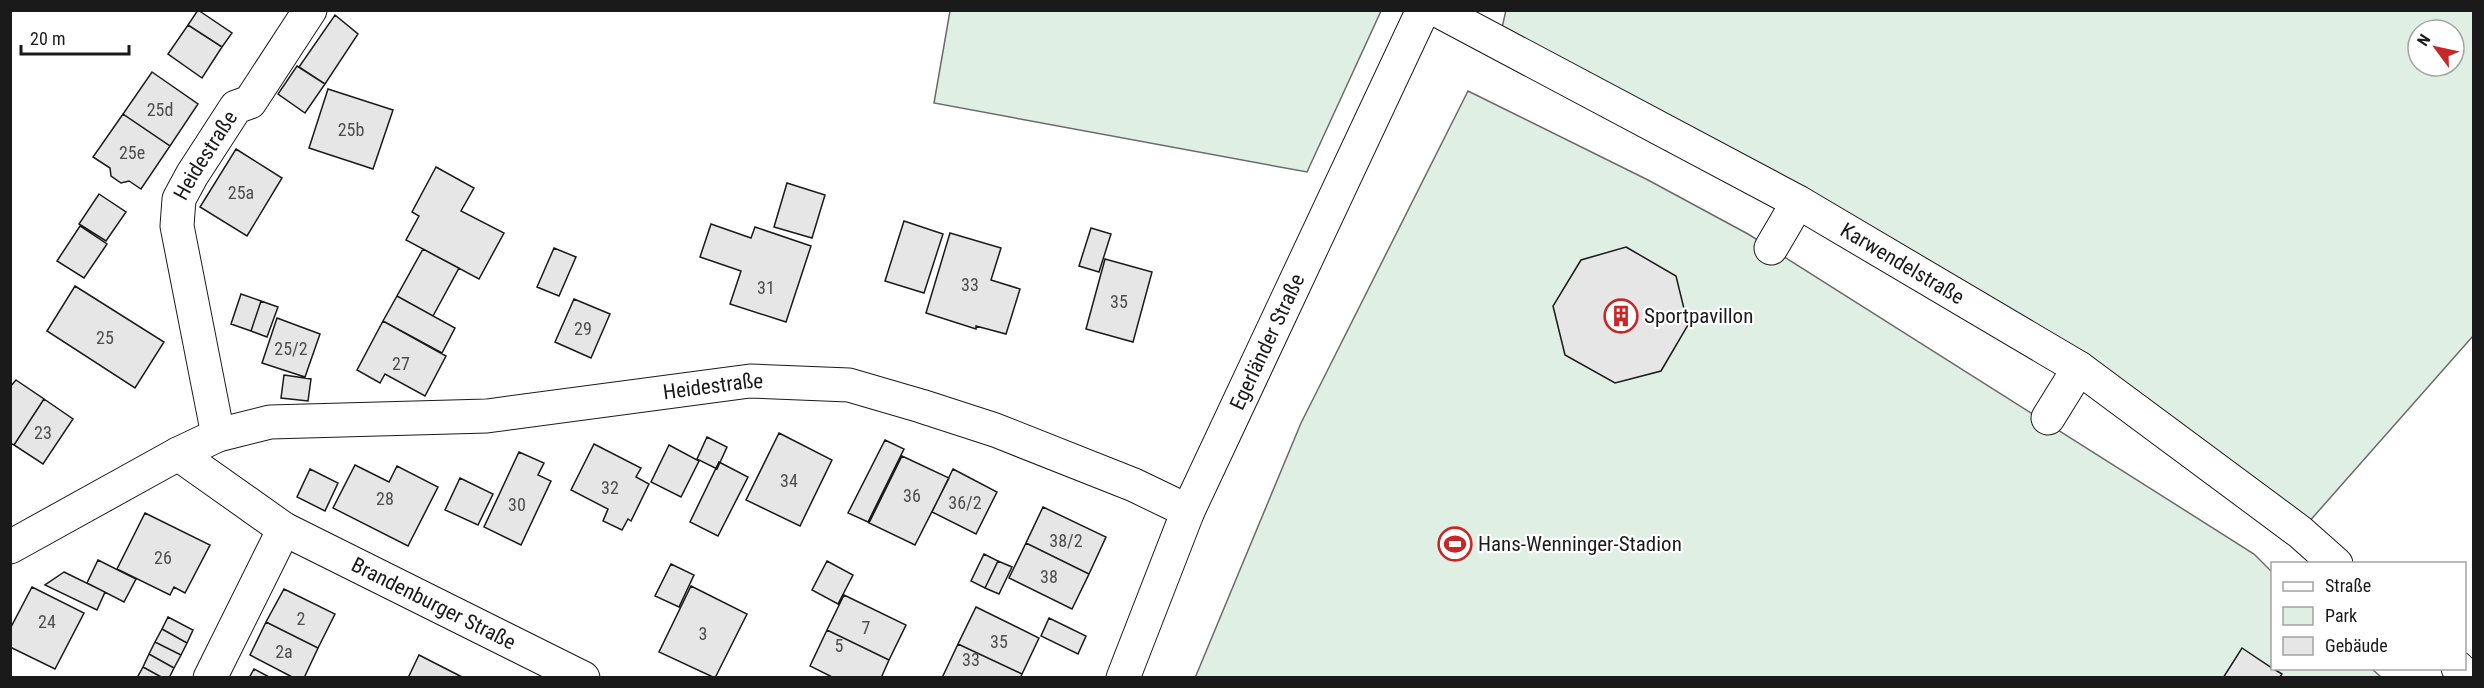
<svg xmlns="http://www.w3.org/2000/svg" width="2484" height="688" viewBox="0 0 2484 688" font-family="'Roboto Condensed',sans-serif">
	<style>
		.green { fill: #e0efe3; stroke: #6a6a6a; stroke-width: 1.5; fill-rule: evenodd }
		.building { fill: #e6e6e6; stroke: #1a1a1a; stroke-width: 1.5 }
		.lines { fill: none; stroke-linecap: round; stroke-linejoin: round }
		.minor-casing { stroke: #1a1a1a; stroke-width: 35 }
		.minor { stroke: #fff; stroke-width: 33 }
		.labels { text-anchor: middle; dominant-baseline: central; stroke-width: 4.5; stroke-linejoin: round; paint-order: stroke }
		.number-label { font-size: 18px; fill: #4d4d4d }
		.street-label { font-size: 21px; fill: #1a1a1a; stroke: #fff }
		.poi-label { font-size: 21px; fill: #1a1a1a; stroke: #fff; text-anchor: start }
	</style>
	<rect width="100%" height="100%" fill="#fff"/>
	<!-- green -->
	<path class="green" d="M1506,10L2473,11V336L2300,532L2079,368L1499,41ZM2418,30H2454V66H2418Z
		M950,11V10L1381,11L1307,172L934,103Z
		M1468,91L1648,180L1748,234L2254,554L2272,572V668L2372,669L2381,677L1195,678L1301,423Z"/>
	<!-- building -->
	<path class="building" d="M198,10L232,33L222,47L188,25Z
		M335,15L358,34L325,84L299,67Z
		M188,25L222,47L202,78L168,54Z
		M297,66L325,84L305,113L278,94Z
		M152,72L198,104L170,146L123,114Z
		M328,89L393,110L373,169L309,148Z
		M123,114L170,146L141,189L129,181L121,183L111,176L110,168L93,157Z
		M236,149L282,178L247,236L200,207Z
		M436,167L474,188L461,211L504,233L479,279L406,240L419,216L412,212Z
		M787,183L825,195L812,238L774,227Z
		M99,194L126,212L106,241L79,224Z
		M904,221L943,234L924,293L885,281Z
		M711,224L751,238L755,227L811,246L786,322L730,304L741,271L700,257Z
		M80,226L107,244L84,278L57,261Z
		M1091,228L1111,234L1099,272L1079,266Z
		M950,233L1001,248L991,280L1020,289L1006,334L976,326V329L926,313Z
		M1626,247L1676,276L1688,325L1661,371L1615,383L1565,355L1553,306L1581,260Z
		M554,248L576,257L559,296L537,287Z
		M423,249L459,268L433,316L397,296Z
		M1105,259L1152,272L1133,342L1086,329Z
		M75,286L164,342L135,388L47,331Z
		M241,294L261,301L251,331L231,324Z
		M397,296L455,328L442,353L383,321Z
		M574,299L610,314L591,358L555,342Z
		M261,301L278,307L267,337L251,331Z
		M277,318L320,334L305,377L262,363Z
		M383,321L446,356L425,396L385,374L380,383L357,370Z
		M284,375L311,379L308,401L281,398Z
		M16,380L44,399L14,445L10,443V387Z
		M44,399L73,419L43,464L14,445Z
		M779,433L832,460L800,526L746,500Z
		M707,437L727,447L717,469L697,459Z
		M885,440L904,449L868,522L848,513Z
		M594,444L641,468L636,477L649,484L631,521L628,519L622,530L603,521L608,509L571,490Z
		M669,445L699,461L681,497L651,482Z
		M519,452L544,463L538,475L551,481L521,545L484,527Z
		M902,456L949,478L915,545L869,523Z
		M719,462L748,477L718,536L690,522Z
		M355,465L389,482L397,466L438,487L408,546L333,508Z
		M310,469L338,483L325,511L297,497Z
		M953,469L997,492L976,534L932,512Z
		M460,478L493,494L478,525L445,510Z
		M1043,507L1106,537L1089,574L1026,543Z
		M145,513L210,545L185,593L174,587L170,595L117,569Z
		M1026,543L1089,574L1072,609L1009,578Z
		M984,554L998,561L985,588L971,581Z
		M98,560L136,579L124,602L87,583Z
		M827,561L853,575L838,604L812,590Z
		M998,561L1012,567L999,594L985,588Z
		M671,564L694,575L679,607L655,596Z
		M64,572L105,592L97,610L45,585Z
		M691,586L747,614L715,678L659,652Z
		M32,587L84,613L55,669L10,647V629Z
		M284,589L335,614L318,648L266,622Z
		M844,595L906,625L889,660L827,630Z
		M976,607L1039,638L1022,674L958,644Z
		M168,617L193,630L187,643L162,629Z
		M1049,618L1086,636L1078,654L1041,636Z
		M266,622L318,648L304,678H294L250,655Z
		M162,629L187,643L181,655L155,642Z
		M827,630L889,660L881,678H834L810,666Z
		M155,642L181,655L174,668L149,654Z
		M958,644L1022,674L1020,678H942Z
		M2242,648L2272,668L2282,674L2279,678H2223Z
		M149,654L174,668L169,678H163L143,667Z
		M419,655L464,678H408Z
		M143,667L163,678H137Z
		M254,669L271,678H249Z"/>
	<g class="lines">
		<!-- minor casing -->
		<g class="minor-casing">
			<g id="minor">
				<path id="s1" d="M1437,10L1798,202L2079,368L2300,532L2336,564"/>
				<path d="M1771,248L1798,202"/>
				<path d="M2048,418L2079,368"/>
				<path id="s2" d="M218,435L177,226L179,199L192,175L236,107L250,102L310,10"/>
				<path id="s3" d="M178,454L284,529L583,678"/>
				<path id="s4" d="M10,547L178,454L218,435L270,422L487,416L750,381L849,385L921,406L995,430L1134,485L1188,511"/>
				<path d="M2458,668L2468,678"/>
				<path d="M210,678L284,529"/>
				<path id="s5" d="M1123,678L1188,511L1423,10"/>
			</g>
		</g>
		<!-- minor -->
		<use href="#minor" class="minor"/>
	</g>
	<!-- icons -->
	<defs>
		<g id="building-ring" transform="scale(1.725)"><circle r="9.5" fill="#fff" stroke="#c62828" stroke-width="1.5"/><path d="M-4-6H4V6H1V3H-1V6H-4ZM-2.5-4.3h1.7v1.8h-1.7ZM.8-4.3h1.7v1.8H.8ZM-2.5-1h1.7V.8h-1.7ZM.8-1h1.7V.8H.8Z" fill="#c62828"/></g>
		<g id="stadium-ring" transform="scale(1.725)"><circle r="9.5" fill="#fff" stroke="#c62828" stroke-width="1.5"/><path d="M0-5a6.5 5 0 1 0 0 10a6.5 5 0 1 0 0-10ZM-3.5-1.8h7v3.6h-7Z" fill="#c62828"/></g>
	</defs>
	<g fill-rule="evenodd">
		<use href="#building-ring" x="1621" y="316"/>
		<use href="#stadium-ring" x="1455" y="544"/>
	</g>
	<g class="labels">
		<!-- number labels -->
		<g class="number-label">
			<text x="160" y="109">25d</text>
			<text x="351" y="129">25b</text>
			<text x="132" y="152">25e</text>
			<text x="241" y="192">25a</text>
			<text x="970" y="284">33</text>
			<text x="766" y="287">31</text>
			<text x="1119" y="301">35</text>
			<text x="583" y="328">29</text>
			<text x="105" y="337">25</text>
			<text x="291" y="348">25/2</text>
			<text x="401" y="363">27</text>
			<text x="43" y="432">23</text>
			<text x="789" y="480">34</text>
			<text x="610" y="487">32</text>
			<text x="912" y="495">36</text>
			<text x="385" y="498">28</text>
			<text x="965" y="502">36/2</text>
			<text x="517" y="504">30</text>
			<text x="1066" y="540">38/2</text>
			<text x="163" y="557">26</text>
			<text x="1049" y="576">38</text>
			<text x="301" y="618">2</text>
			<text x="47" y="621">24</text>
			<text x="866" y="627">7</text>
			<text x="703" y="633">3</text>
			<text x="999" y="641">35</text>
			<text x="839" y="645">5</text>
			<text x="284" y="651">2a</text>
			<text x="971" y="659">33</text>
		</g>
		<!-- street labels -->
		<g class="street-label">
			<text stroke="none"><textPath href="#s2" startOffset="291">Heidestraße</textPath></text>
			<text stroke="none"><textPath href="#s1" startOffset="530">Karwendelstraße</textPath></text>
			<text stroke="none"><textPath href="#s5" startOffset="366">Egerländer Straße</textPath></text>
			<text stroke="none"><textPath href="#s4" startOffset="735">Heidestraße</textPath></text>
			<text stroke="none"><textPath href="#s3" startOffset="297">Brandenburger Straße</textPath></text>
		</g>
		<!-- poi labels -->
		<g class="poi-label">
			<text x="1644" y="316">Sportpavillon</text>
			<text x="1478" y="544">Hans-Wenninger-Stadion</text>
		</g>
	</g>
	<!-- border -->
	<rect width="2484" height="688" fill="none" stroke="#1a1a1a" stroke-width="24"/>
	<!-- legend -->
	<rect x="2271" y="562" width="195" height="108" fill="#ffffff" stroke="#a3a3a3" stroke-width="1.5"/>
	<rect x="2283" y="582" width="30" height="9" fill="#ffffff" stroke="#a3a3a3" stroke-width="1.5"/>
	<text x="2325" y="592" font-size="18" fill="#1a1a1a">Straße</text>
	<rect x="2283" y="607" width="30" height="18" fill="#e0efe3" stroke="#a3a3a3" stroke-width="1.5"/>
	<text x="2325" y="622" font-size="18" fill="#1a1a1a">Park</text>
	<rect x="2283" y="637" width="30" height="18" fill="#e6e6e6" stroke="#a3a3a3" stroke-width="1.5"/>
	<text x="2325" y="652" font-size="18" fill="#1a1a1a">Gebäude</text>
	<!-- north arrow -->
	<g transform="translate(2436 48) rotate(303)"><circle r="28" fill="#ffffff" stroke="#a3a3a3" stroke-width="1.5"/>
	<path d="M0-4.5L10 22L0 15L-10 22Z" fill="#c62828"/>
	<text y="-9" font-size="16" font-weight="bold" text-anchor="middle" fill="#1a1a1a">N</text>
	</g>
	<!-- scale -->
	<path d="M21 45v9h108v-9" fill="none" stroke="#1a1a1a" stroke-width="3"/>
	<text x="30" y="45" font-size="18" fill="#1a1a1a" stroke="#ffffff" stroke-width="4.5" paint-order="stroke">20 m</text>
</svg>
